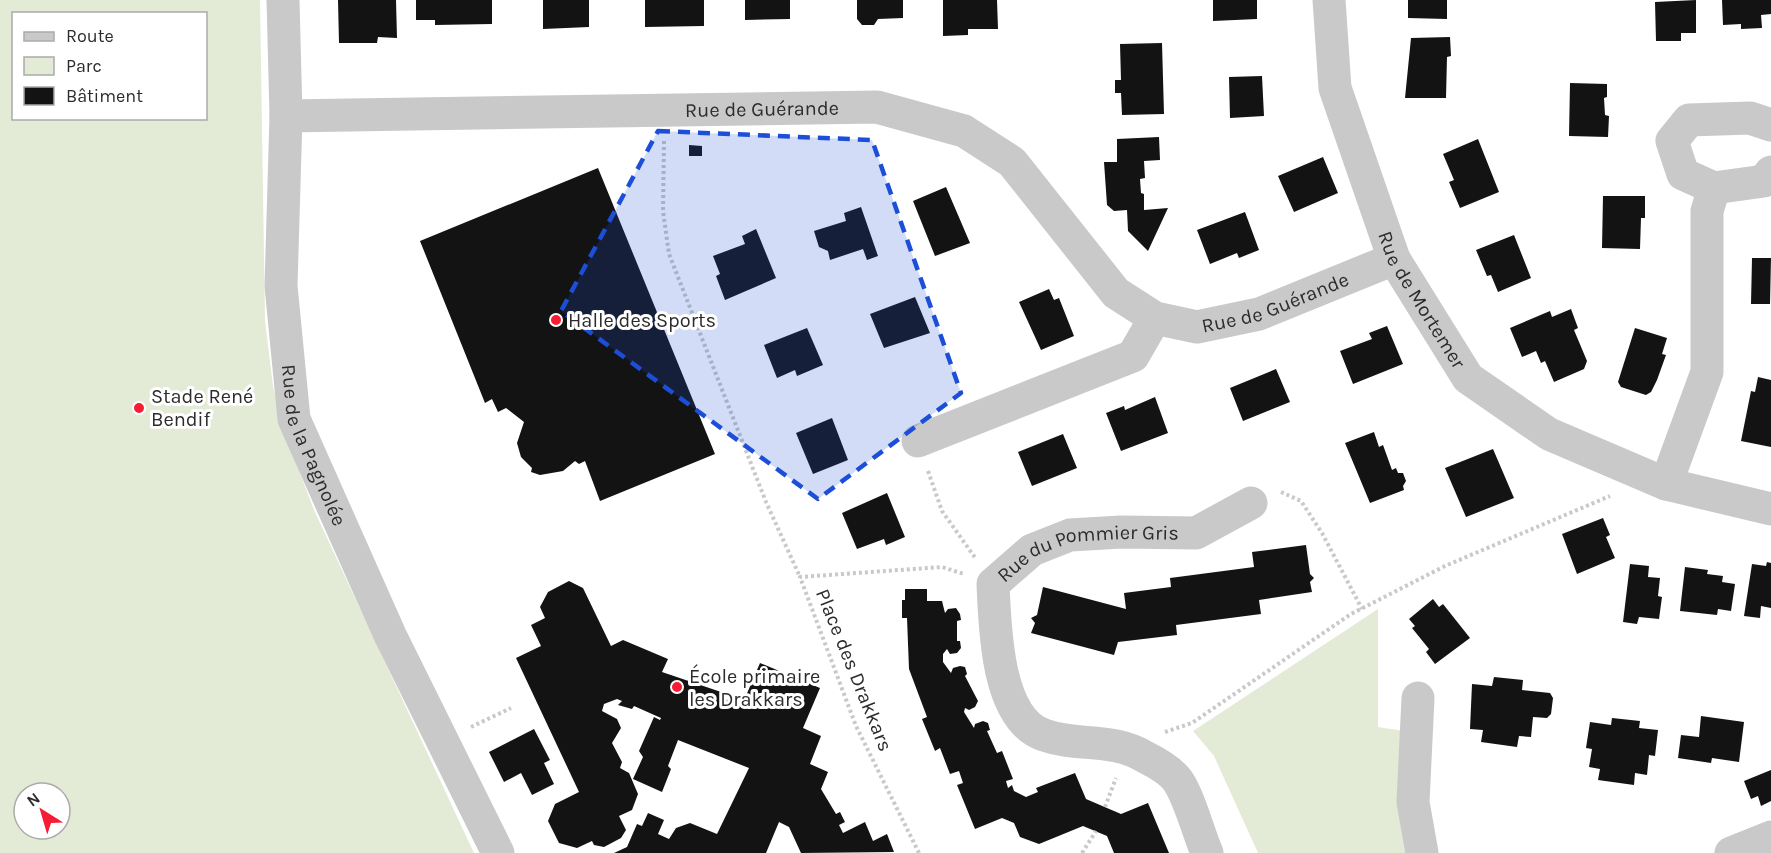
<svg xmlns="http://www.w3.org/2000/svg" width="1771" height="853" viewBox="0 0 1771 853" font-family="Karla,sans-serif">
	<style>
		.green { fill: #e3ebd7; fill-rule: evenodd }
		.building { fill: #131313 }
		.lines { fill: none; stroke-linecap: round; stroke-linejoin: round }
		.path { stroke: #c9c9c9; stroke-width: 4; stroke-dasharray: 3 3; stroke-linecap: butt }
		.minor { stroke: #c9c9c9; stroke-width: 33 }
		.marked { fill: #1d4ed8; fill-opacity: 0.2; stroke: #1d4ed8; stroke-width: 4.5; stroke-dasharray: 12 8; stroke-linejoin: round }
		.poi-dot { fill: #f51c33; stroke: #fff; stroke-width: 2 }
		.labels { text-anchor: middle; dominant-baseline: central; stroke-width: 6; stroke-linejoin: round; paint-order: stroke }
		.street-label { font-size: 20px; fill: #2c2c2c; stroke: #fff }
		.poi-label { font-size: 20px; fill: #2c2c2c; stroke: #fff; text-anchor: start }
	</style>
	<rect width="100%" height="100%" fill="#fff"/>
	<!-- green -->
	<path class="green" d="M0,0H260L265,321L273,386L284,431L314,510L474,853H0ZM14,14H206V118H14ZM24,793H60V829H24Z
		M1378,609V727L1404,731L1409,853H1258L1214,756L1193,731Z"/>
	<!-- building -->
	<path class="building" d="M338,0H396L397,38L378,37L377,43H339Z
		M416,0H492V24L435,25V20H416Z
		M543,0H589V27L543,29Z
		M645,0H704V26L645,27Z
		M745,0H790V19L745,20Z
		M857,0H903V18L878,19L874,25H862L857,19Z
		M943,0H997L998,29H968V35L943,36Z
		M1213,0H1257V19L1213,21Z
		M1408,0H1447V19L1408,18Z
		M1696,0V33H1681V41H1656L1655,2Z
		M1722,0H1771V14L1761,15L1762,28L1741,29V24L1723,25Z
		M1450,37L1451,56L1447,57L1446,98H1405L1411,38Z
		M1162,43L1164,114L1122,115L1121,93H1115V80H1121L1120,44Z
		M1262,76L1264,116L1230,118L1229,77Z
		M1570,83L1607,84V97L1604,98L1605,115L1609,116L1608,137L1569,136Z
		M1159,137L1160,160L1144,161L1145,178L1140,179L1141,193L1144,194V210L1168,208L1148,251L1128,231L1127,210L1114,211L1107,205L1104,162H1117V139Z
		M1478,139L1499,192L1460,208L1449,182L1454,180L1443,154Z
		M689,145L702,146V156H689Z
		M1323,157L1338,193L1294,212L1278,176Z
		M598,168L715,454L600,501L585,461L579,464L575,461L563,471L540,475L531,472L532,468L521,457L517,443L524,422L506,408L498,412L492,399L485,403L420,241Z
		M946,187L970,243L935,256L913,201Z
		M1603,196H1645V218H1641L1640,249L1602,248Z
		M861,207L878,256L867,260L863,249L830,260L828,251L819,247L814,231L846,221L844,213Z
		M1245,212L1259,250L1239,258L1237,253L1210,264L1197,230Z
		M756,229L776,278L725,300L716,276L720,274L713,256L745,244L742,236Z
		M1514,235L1531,278L1498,292L1491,275L1487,276L1476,250Z
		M1752,258H1771L1770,304H1751Z
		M1049,289L1054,300L1059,298L1074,336L1041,350L1019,302Z
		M915,297L930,333L884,348L870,314Z
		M1571,309L1578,328L1574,330L1587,361L1584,369L1554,382L1545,361L1541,363L1536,351L1522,357L1510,328L1550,311L1552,317Z
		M1387,326L1403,364L1353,384L1340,351L1372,339L1369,333Z
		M807,328L823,365L797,376L795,370L777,378L764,345Z
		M1635,328L1667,338L1662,354L1666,355L1657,380L1651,392L1646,395L1621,387L1618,382Z
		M1276,369L1290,402L1243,421L1230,388Z
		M1758,377L1771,380V447L1741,441L1751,391L1755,392Z
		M1155,397L1168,433L1121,451L1106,413L1124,406L1125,410Z
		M832,418L848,460L813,474L796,433Z
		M1374,432L1379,447L1383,445L1392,470L1396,468L1398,473H1403L1406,481L1403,486L1404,490L1370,503L1345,443Z
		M1063,434L1077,468L1032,486L1018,452Z
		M1493,449L1514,498L1466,517L1445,468Z
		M887,493L905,537L886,545L884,539L857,549L842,513Z
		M1603,518L1610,535L1606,537L1615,558L1577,574L1562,534Z
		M1306,545L1310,574L1314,578L1310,582L1312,592L1259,600L1261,614L1176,625L1177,635L1118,642L1114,655L1031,633L1035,623L1031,618L1037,615L1043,587L1126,609L1124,593L1171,587L1170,578L1254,567L1252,552Z
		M1767,562L1771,563V608L1761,606L1760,618L1744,616L1752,564L1766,566Z
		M1630,564L1649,566L1648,577L1660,578L1658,596L1662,597L1659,619L1639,617L1637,624L1623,622Z
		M1685,567L1708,570L1707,574L1723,576L1722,582L1735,584L1731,611L1718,609L1717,615L1680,611Z
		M569,581L583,588L611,646L623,640L668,659L662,672L724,693L722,698L742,705L760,663L820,688L803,728L821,736L810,764L828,772L821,789L836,814L840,812L845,822L839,825L843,833L865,822L873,841L887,834L894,852L801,853L789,827L779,822L766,853H614L627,847L637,824L642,826L648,813L664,820L658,834L669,839L676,828L690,823L717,834L749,768L678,740L668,766L671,769L662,792L633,779L643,757L639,751L654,717L660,720L661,718L634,706L632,709L618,705L622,701L617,699L604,704L602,711L617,719L621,728L612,743L622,762L620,768L629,773L638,794L632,810L619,816L626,830L621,838L604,847L594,845L592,841L577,848L559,843L548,821L555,804L579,792L516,658L541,646L531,625L545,618L540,607L548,592Z
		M905,589H927V601H942L945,613L948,609L956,608L960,614L961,620L957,621V641H960L961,648L957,653L950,654L947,649L943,654V662L951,673L953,668L960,666L965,667L967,674L965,676L978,701L975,707L969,710L965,708L964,712L974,728L975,724L983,721L988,723L990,730L987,731L997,753L1002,751L1013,779L1006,781L1008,788L1012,785L1014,791L1026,797L1038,792L1036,788L1075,773L1086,799L1121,814L1148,803L1169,853H1114L1107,836L1083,826L1039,844L1020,837L1014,823L1002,818L975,829L957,785L963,783L959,771L950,774L940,748L935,751L922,719L927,717L909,669L907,618H902V600H905Z
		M1433,599L1439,607L1443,604L1470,638L1435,664L1426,652L1429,649L1412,628L1415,626L1409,619Z
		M1494,677L1523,680L1522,690L1550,693L1553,698L1551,714L1547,718L1533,717L1531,737L1519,736L1517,747L1481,742L1483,730L1470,729L1472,684L1492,686Z
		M1701,716L1744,722L1739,762L1712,758L1711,763L1678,758L1681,735L1699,737Z
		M1612,718L1640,721L1639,728L1658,730L1655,756L1649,755L1647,775L1635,773L1634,785L1598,780L1600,769L1589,767L1592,749L1586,748L1590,722L1611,725Z
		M534,729L550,760L544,763L554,784L532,795L521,773L504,782L489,752Z
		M1771,770V801L1761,806L1758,796L1751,799L1744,781Z"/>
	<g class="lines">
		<!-- path -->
		<path class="path" d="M664,141L663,211L669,254L766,502L800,577
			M928,471L942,511L976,559
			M1281,492L1301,501L1322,533L1362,609
			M471,727L511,708
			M1165,732L1192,723L1351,614L1445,566L1610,496
			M1105,807L1116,778
			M919,853L856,726L800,577L942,567L964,574
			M1082,853L1096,831"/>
		<!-- minor -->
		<g class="minor">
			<path id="s1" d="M283,0L286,116L281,286L294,419L390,635L498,853"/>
			<path id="s2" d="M1329,0L1335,88L1394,259L1468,378L1549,434L1666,484L1771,509"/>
			<path id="s3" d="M286,116L877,107L964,131L1012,162L1116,293L1155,318L1197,327L1259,314L1394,259"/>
			<path d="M1771,125L1750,118L1689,120L1672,141L1683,174L1714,188L1764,181L1771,172"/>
			<path d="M918,441L1133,356L1155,318"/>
			<path d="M1666,484L1707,372V211L1714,188"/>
			<path d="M1418,698L1413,802L1422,853"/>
			<path id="s4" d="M1207,853C1198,832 1190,799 1178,781C1171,771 1155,762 1145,757C1112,737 1077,747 1044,735C996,719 995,626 993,584L1032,550L1070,535L1121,532L1196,533L1251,503"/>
			<path d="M1731,853L1771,837"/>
		</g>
	</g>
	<!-- marked area -->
	<path class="marked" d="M658,131L872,140L961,393L818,499L561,311Z"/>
	<!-- markers -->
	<g class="poi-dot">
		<circle cx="556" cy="320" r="6"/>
		<circle cx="139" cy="408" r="6"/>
		<circle cx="677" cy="687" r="6"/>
	</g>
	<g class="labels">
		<!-- street labels -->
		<g class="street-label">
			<text stroke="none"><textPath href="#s3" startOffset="476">Rue de Guérande</textPath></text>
			<text stroke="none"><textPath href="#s2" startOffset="318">Rue de Mortemer</textPath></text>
			<text stroke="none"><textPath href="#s3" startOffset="1077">Rue de Guérande</textPath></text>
			<text stroke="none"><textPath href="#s1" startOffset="450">Rue de la Pagnolée</textPath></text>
			<text stroke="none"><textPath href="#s4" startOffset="496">Rue du Pommier Gris</textPath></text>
			<text transform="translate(854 670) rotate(68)">Place des Drakkars</text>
		</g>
		<!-- poi labels -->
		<g class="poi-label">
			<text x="568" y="320">Halle des Sports</text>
			<text x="151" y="396">Stade René<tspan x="151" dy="23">Bendif</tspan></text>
			<text x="689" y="676">École primaire<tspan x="689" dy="23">les Drakkars</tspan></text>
		</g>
	</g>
	<!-- legend -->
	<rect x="12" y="12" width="195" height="108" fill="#ffffff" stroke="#ababab" stroke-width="1.5"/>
	<rect x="24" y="32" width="30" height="9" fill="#c9c9c9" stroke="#ababab" stroke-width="1.5"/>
	<text x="66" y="42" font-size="18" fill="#2c2c2c">Route</text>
	<rect x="24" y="57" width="30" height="18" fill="#e3ebd7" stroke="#ababab" stroke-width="1.5"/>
	<text x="66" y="72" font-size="18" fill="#2c2c2c">Parc</text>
	<rect x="24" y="87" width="30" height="18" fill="#131313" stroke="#ababab" stroke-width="1.5"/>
	<text x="66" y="102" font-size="18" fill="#2c2c2c">Bâtiment</text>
	<!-- north arrow -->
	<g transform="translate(42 811) rotate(323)"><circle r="28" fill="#ffffff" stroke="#ababab" stroke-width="1.5"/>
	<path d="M0-4.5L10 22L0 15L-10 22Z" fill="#f51c33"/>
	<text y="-9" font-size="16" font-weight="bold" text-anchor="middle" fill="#2c2c2c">N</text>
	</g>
</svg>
